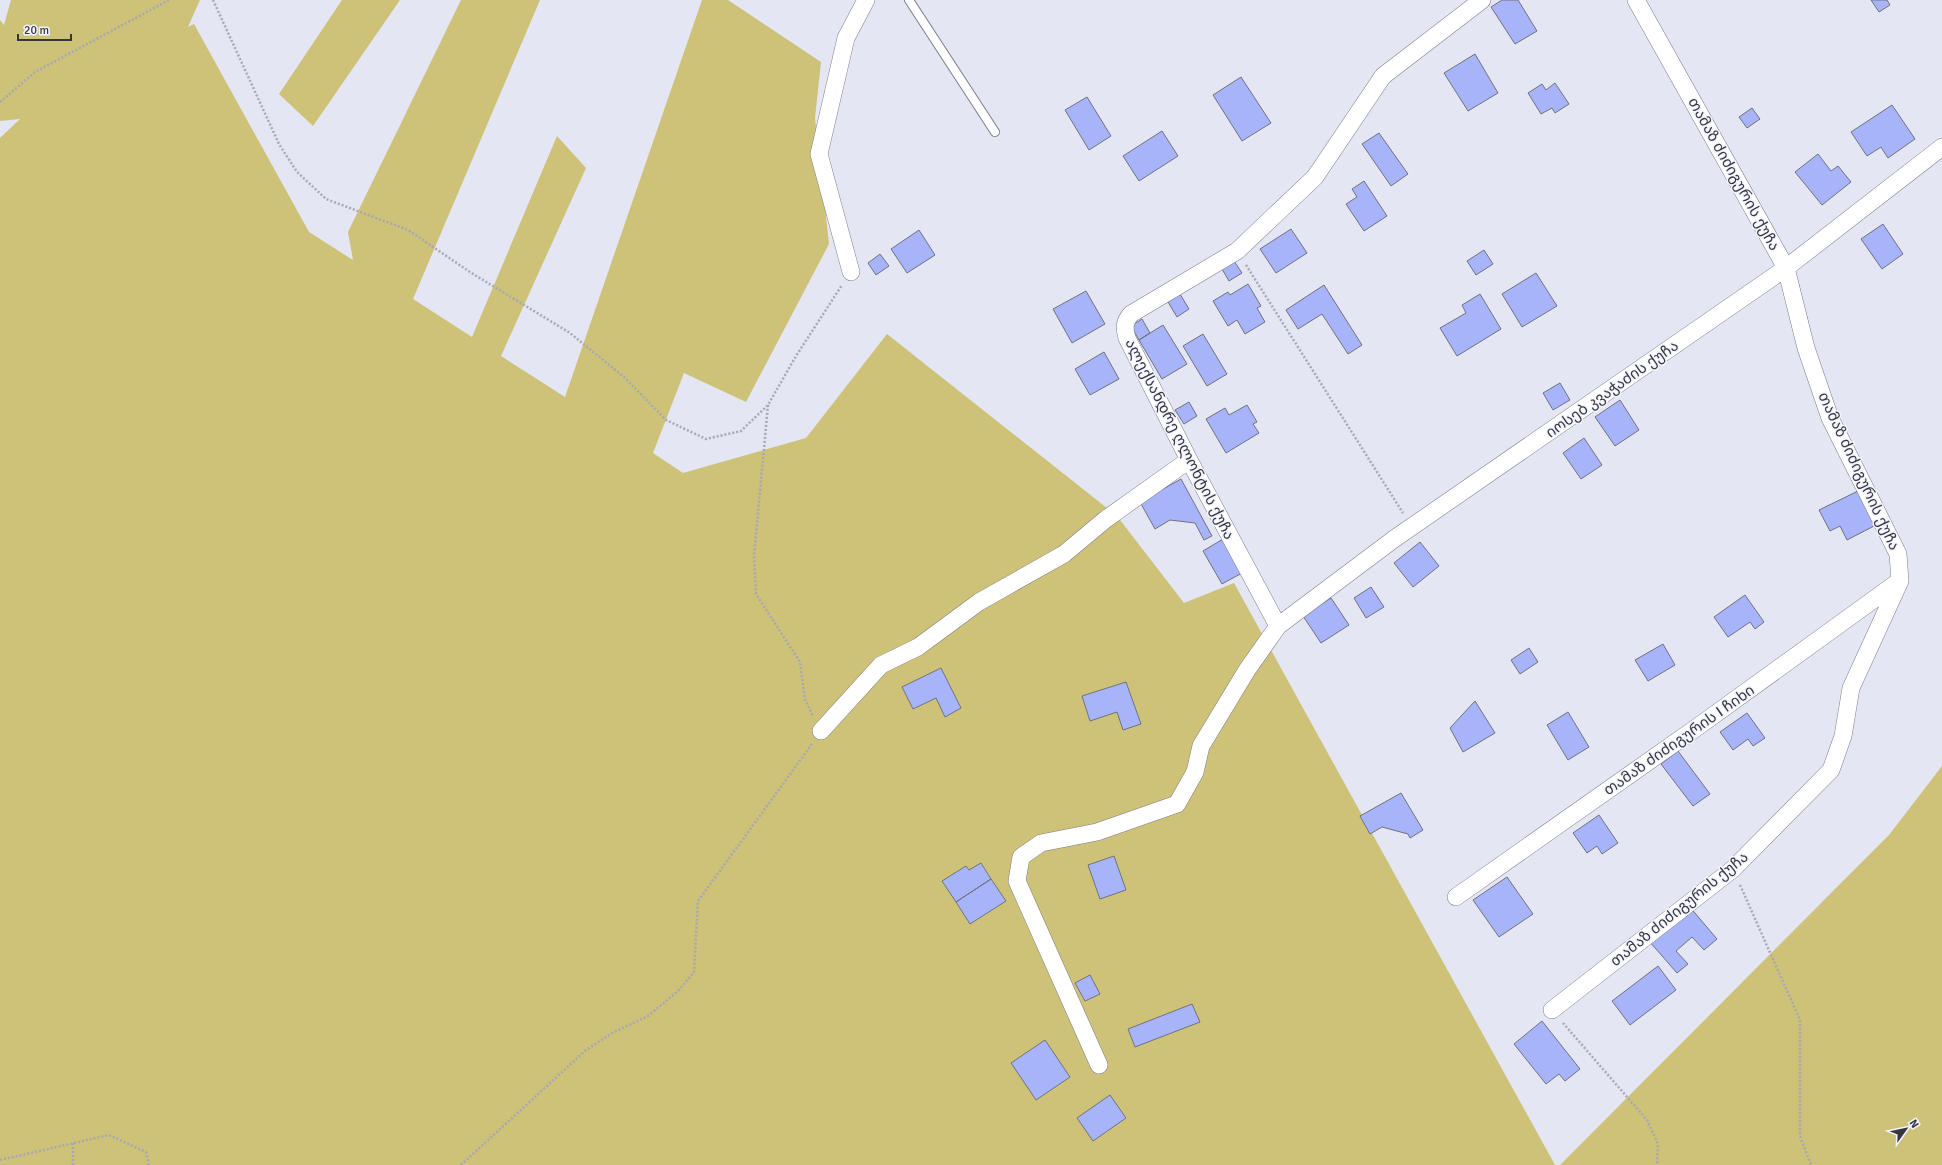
<svg xmlns="http://www.w3.org/2000/svg" width="1942" height="1165" viewBox="0 0 1942 1165" font-family="Signika,'Noto Sans Georgian',sans-serif">
	<style>
		.green { fill: #cdc277 }
		.building { fill: #a8b4fa; stroke: #6f727d }
		.lines { fill: none; stroke-linecap: round; stroke-linejoin: round }
		.service-casing { stroke: #7b7e8a; stroke-width: 10 }
		.minor-casing { stroke: #7b7e8a; stroke-width: 18 }
		.path { stroke: #a7a8b3; stroke-width: 2.5; stroke-dasharray: 2 2; stroke-linecap: butt }
		.service { stroke: #fff; stroke-width: 8 }
		.minor { stroke: #fff; stroke-width: 17 }
		.labels { text-anchor: middle; dominant-baseline: central; stroke-width: 3; stroke-linejoin: round; paint-order: stroke }
		.street-label { font-size: 15px; fill: #36373c; stroke: #f2f4fe }
	</style>
	<rect width="100%" height="100%" fill="#e4e6f4"/>
	<!-- green -->
	<path class="green" d="M11,0H200L188,27L194,24L309,232L353,260L348,232L461,0H540L413,299L472,337L557,136L586,168L501,356L565,397L702,0H728L821,62L815,118L829,244L746,402L684,373L653,453L683,473L806,438L887,334L1117,516L1184,603L1234,583L1555,1165H0V138L20,119L0,121V20L4,25Z
		M342,0H400L313,126L279,94Z
		M1942,766V1165H1560L1889,835Z"/>
	<!-- building -->
	<path class="building" d="M1502,0H1518L1537,31L1515,44L1491,7Z
		M1871,0H1887L1890,5L1879,12Z
		M1475,54L1498,93L1468,111L1444,73Z
		M1241,77L1271,123L1242,141L1213,95Z
		M1555,83L1569,104L1555,113L1552,108L1541,114L1528,93L1542,84L1546,90Z
		M1087,97L1111,136L1089,150L1065,110Z
		M1892,105L1915,139L1888,158L1881,147L1867,156L1851,132Z
		M1752,108L1760,119L1747,128L1739,117Z
		M1162,131L1178,156L1139,181L1123,156Z
		M1379,133L1408,174L1391,186L1362,144Z
		M1818,154L1831,171L1838,166L1851,182L1822,205L1795,172Z
		M1364,181L1387,216L1364,231L1346,204L1357,197L1352,189Z
		M1883,224L1903,254L1882,269L1861,239Z
		M1291,229L1307,253L1276,273L1260,249Z
		M919,230L935,255L907,273L891,249Z
		M1484,250L1493,264L1476,275L1467,261Z
		M880,254L889,266L876,275L868,263Z
		M1234,261L1242,273L1229,281L1222,269Z
		M1536,273L1557,306L1522,327L1502,294Z
		M1248,284L1261,306L1257,308L1265,322L1245,334L1237,320L1228,326L1213,301L1228,292L1230,295Z
		M1324,285L1362,345L1348,354L1322,314L1298,329L1286,310Z
		M1086,291L1105,324L1072,343L1053,309Z
		M1180,294L1189,309L1177,317L1168,302Z
		M1480,294L1501,329L1457,356L1440,328L1466,313L1462,305Z
		M1142,319L1150,333L1139,340L1131,326Z
		M1163,325L1187,364L1162,379L1139,340Z
		M1203,334L1227,374L1207,386L1183,346Z
		M1104,352L1119,379L1090,395L1075,369Z
		M1560,383L1570,400L1553,410L1543,393Z
		M1620,400L1639,430L1615,446L1595,417Z
		M1189,402L1197,416L1184,424L1175,410Z
		M1247,405L1257,422L1253,424L1259,433L1226,453L1206,419L1225,408L1229,415Z
		M1584,438L1602,465L1581,479L1563,453Z
		M1181,479L1212,536L1204,540L1195,523L1170,520L1155,529L1140,502Z
		M1858,491L1876,525L1847,540L1840,526L1830,531L1819,510Z
		M1223,539L1242,573L1222,584L1203,551Z
		M1420,542L1439,566L1413,587L1394,563Z
		M1371,587L1384,607L1366,618L1354,598Z
		M1745,595L1764,622L1755,629L1750,622L1728,637L1714,617Z
		M1331,598L1349,625L1321,643L1303,616Z
		M1663,644L1675,665L1648,681L1635,660Z
		M1529,648L1538,662L1520,674L1511,660Z
		M941,668L961,708L945,717L936,698L913,709L902,687Z
		M1126,682L1141,724L1123,730L1117,712L1090,721L1082,696Z
		M1475,701L1495,733L1463,752L1450,728Z
		M1568,712L1589,747L1568,760L1547,725Z
		M1747,713L1765,738L1753,746L1748,739L1733,750L1720,732Z
		M1678,751L1710,794L1693,806L1661,764Z
		M1401,793L1423,830L1410,838L1408,834L1382,827L1370,834L1360,816Z
		M1599,815L1618,843L1602,854L1597,846L1587,853L1573,833Z
		M1114,856L1126,890L1100,899L1088,865Z
		M981,863L991,879L956,902L942,881L966,866L969,870Z
		M1507,877L1533,914L1499,937L1473,900Z
		M991,879L1006,901L970,924L956,902Z
		M1689,906L1717,939L1704,950L1692,937L1676,951L1688,964L1677,973L1649,941Z
		M1658,966L1676,990L1630,1025L1612,1001Z
		M1090,975L1100,994L1085,1001L1075,983Z
		M1192,1004L1200,1022L1135,1047L1128,1029Z
		M1542,1021L1580,1069L1565,1081L1559,1074L1546,1084L1514,1044Z
		M1045,1040L1070,1077L1036,1100L1011,1063Z
		M1110,1095L1126,1118L1093,1141L1077,1118Z"/>
	<g class="lines">
		<!-- service casing -->
		<g class="service-casing">
			<path id="service" d="M909,0L995,132"/>
		</g>
		<!-- minor casing -->
		<g class="minor-casing">
			<path id="minor" d="M851,272L819,154L846,38L866,0
				M1278,626L1189,460L1127,338C1124,328 1124,322 1131,314L1237,251L1315,177L1383,76L1482,0
				M821,731L881,665L918,647L979,602L1064,554L1106,519L1189,460
				M1456,897L1696,728L1898,582
				M1552,1010L1733,869L1831,770L1843,736L1851,688L1900,581L1898,554L1830,418L1806,348L1786,268L1636,0
				M1099,1065L1017,881L1021,857L1041,843L1097,832L1177,804L1195,772L1201,746L1247,670L1278,626L1394,539L1786,268L1942,147"/>
		</g>
		<!-- path -->
		<path class="path" d="M213,0L279,144L297,172L326,199L408,230L470,272L570,333L624,377L666,420L706,439L741,431L768,405L796,356L842,285
			M0,102L35,72L169,0
			M1246,265L1403,513
			M768,405L754,556L756,594L800,662L805,700L813,716
			M1740,885L1800,1020V1136L1811,1165
			M1563,1023L1647,1120L1658,1144L1657,1165
			M73,1143V1165
			M0,1160L109,1135L146,1152L149,1165
			M461,1165L586,1050L614,1032L648,1016L678,991L694,972L698,901L812,744"/>
		<!-- service -->
		<use href="#service" class="service"/>
		<!-- minor -->
		<use href="#minor" class="minor"/>
	</g>
	<g class="labels">
		<!-- street labels -->
		<g class="street-label">
			<text transform="translate(1734 174) rotate(61)">თამაზ ძიძიგურის ქუჩა</text>
			<text transform="translate(1612 389) rotate(-35)">იოსებ კვაჭაძის ქუჩა</text>
			<text transform="translate(1180 439) rotate(63)">ალექსანდრე ღლონტის ქუჩა</text>
			<text transform="translate(1859 471) rotate(65)">თამაზ ძიძიგურის ქუჩა</text>
			<text transform="translate(1679 740) rotate(-35)">თამაზ ძიძიგურის I ჩიხი</text>
			<text transform="translate(1679 909) rotate(-39)">თამაზ ძიძიგურის ქუჩა</text>
		</g>
	</g>
	<!-- north arrow -->
	<g transform="translate(1906 1129) rotate(57)" stroke="#f2f4fe" stroke-width="3" paint-order="stroke">
	<path d="M0-3L7 15L0 10L-7 15Z" fill="#36373c"/>
	<text y="-6" font-size="11" font-weight="bold" text-anchor="middle" fill="#36373c">N</text>
	</g>
	<!-- scale -->
	<path d="M18 34v6h53v-6" fill="none" stroke="#36373c" stroke-width="2"/>
	<text x="24" y="34" font-size="12" fill="#36373c" stroke="#f2f4fe" stroke-width="3" paint-order="stroke">20 m</text>
</svg>
